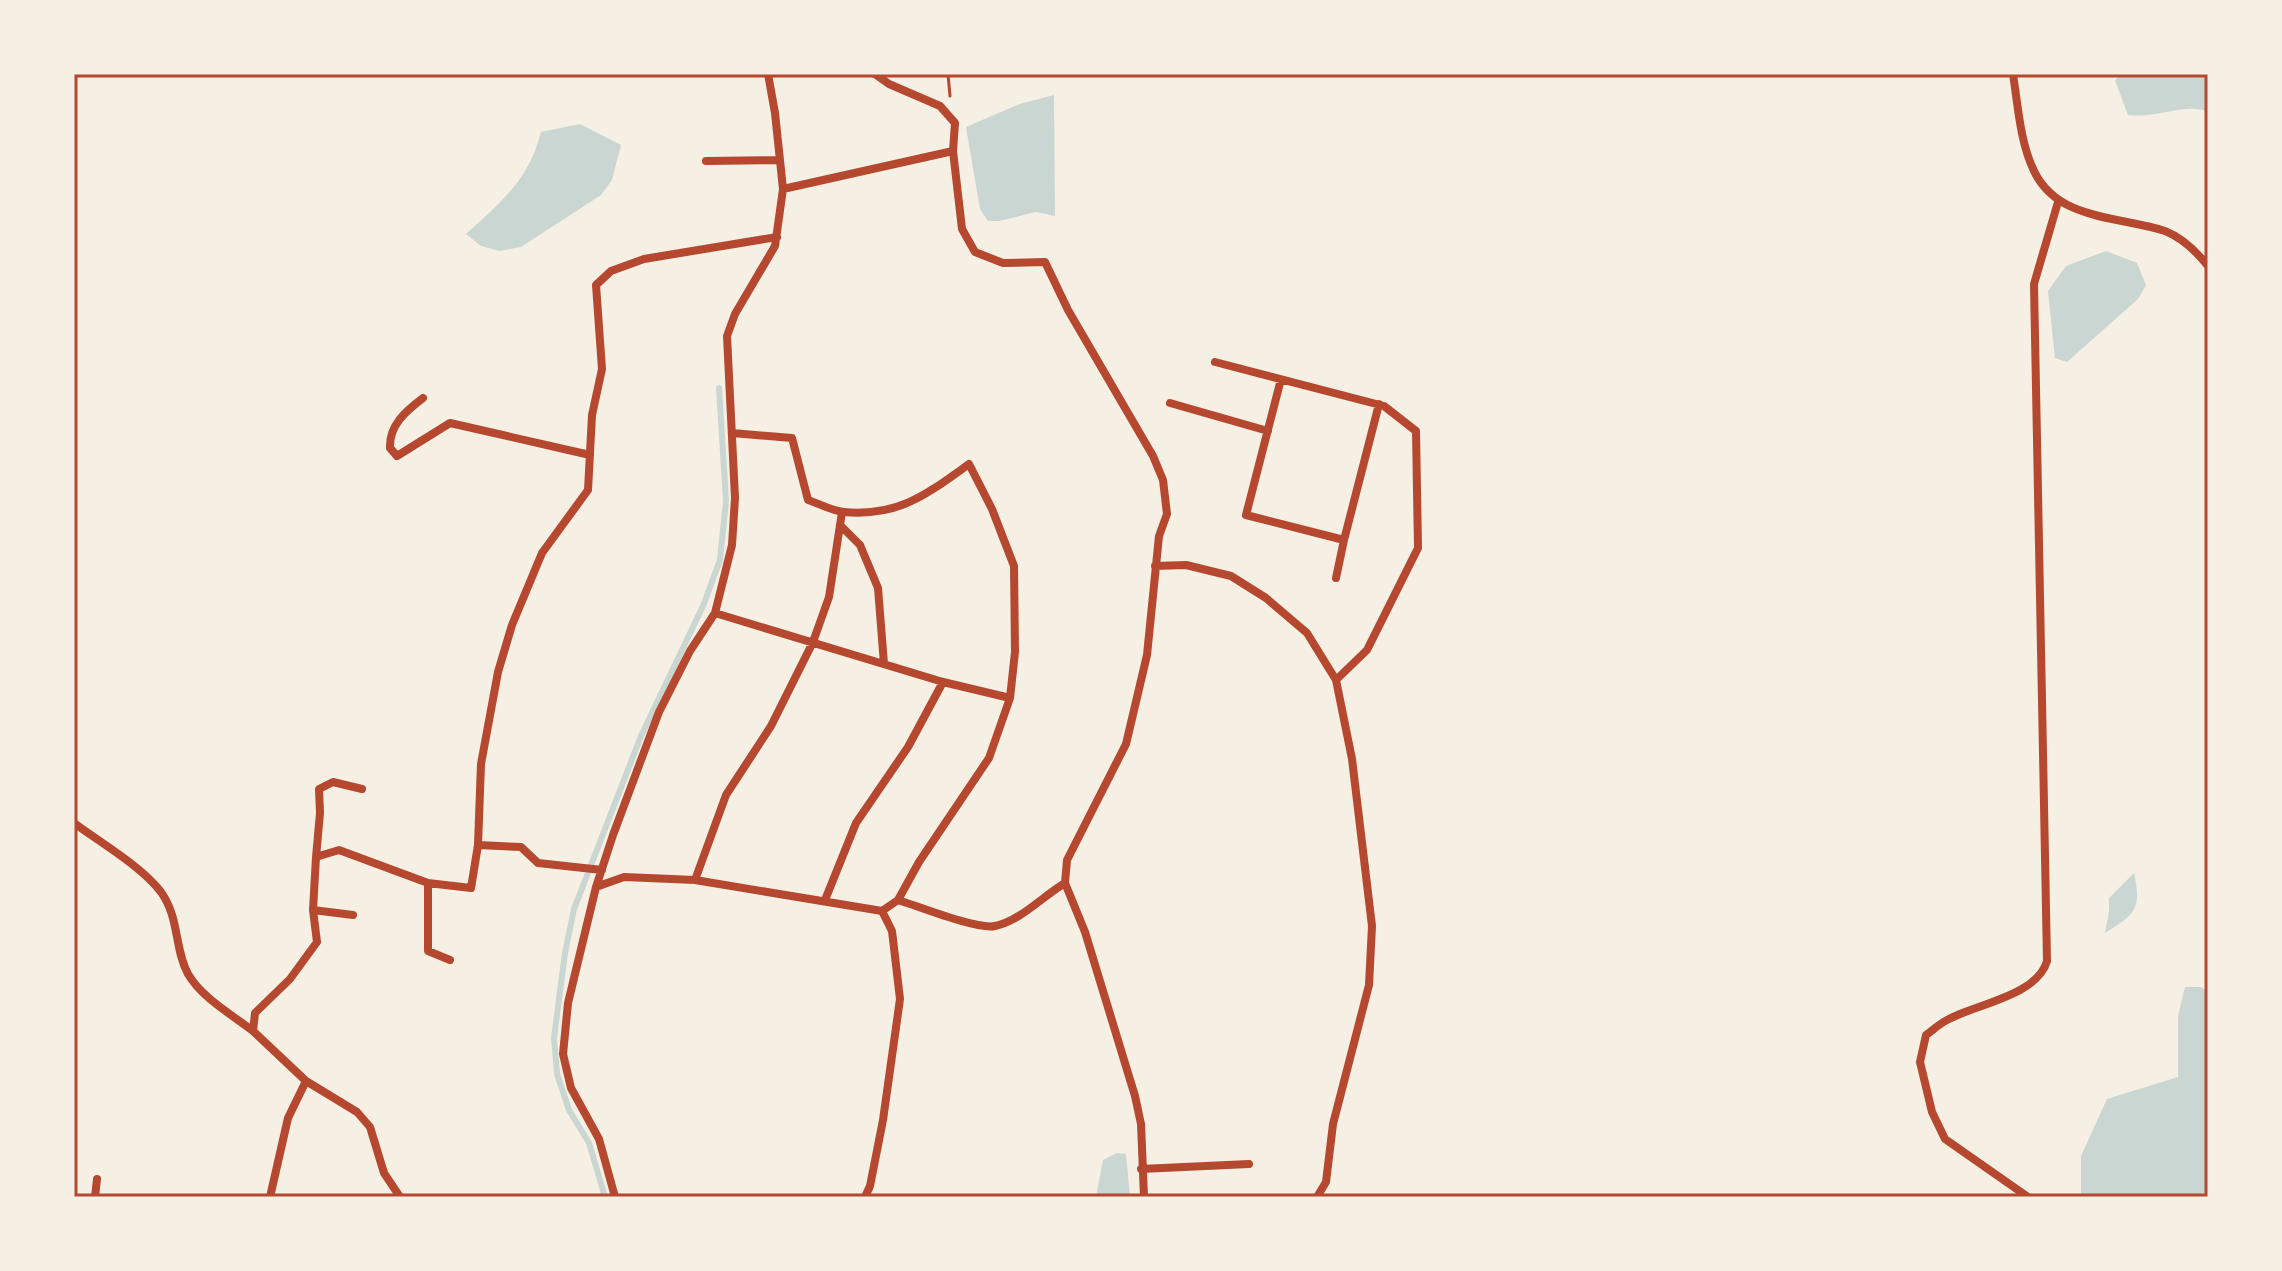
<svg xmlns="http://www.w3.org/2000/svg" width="2282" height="1271" viewBox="0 0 2282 1271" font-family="'Exo 2',sans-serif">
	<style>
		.water { fill: #c9d6d2 }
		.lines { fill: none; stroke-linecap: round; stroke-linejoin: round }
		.stream { stroke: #c9d6d2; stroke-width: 6 }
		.path { stroke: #b5482f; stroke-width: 3 }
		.minor { stroke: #b5482f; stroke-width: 8 }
		.neatline { fill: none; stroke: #b5482f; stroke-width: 3 }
	</style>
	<rect width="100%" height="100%" fill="#f6efe4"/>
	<!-- water -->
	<path class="water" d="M2122,74H2208V112C2189,102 2154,119 2128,115L2115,80Z
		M1054,95L1055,216L1036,212L999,221H988L980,209L966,127L1020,104Z
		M580,124L621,145L612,180L601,195L521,247L499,251L481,246L466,234C501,202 529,180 541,132Z
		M2106,251L2137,263L2146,285L2138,299L2067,362L2055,358L2048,291L2066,266Z
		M2134,873C2142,909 2135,914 2105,933L2109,912V898Z
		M2185,987H2201L2208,992V1197H2081V1156L2107,1099L2178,1077V1016Z
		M1117,1153L1126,1154L1130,1197H1096L1103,1160Z"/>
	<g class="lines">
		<!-- stream -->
		<path class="stream" d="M605,1197L589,1143L569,1110L557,1074L554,1038L565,953L574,909L641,736L703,606L720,560L726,501L719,388"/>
		<!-- path -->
		<path class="path" d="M948,74L950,96"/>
		<!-- minor -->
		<path class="minor" d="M875,74L889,84L940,106L955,123L953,151
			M2013,74C2018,106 2020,142 2034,171C2058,221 2119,216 2165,231C2183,238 2196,251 2208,266
			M706,161L780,160
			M783,189L953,151L962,229L975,252L1003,263L1045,262L1068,310L1153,456L1163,480L1167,514L1159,536L1147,655L1126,744L1067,860L1065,883L1085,932L1135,1096L1141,1124L1144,1197
			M1215,362L1384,406L1416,431L1418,548L1367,650L1336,680
			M1281,379L1246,515L1344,540L1379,404
			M423,398C406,411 389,425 390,448L397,456L450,423L590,455
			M1170,403L1268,431
			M732,433L792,438L808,500C820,504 832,511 844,512C899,517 927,494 969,464L992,509L1014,566L1015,652L1010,698L989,758L919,862L898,900L882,911
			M840,525L860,545L878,588L884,664
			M1155,566L1186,565L1231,576L1266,598L1307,633L1336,680L1352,759L1372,926L1369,985L1333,1124L1326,1182L1317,1197
			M1336,578L1344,540
			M715,613L943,682L1010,698
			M74,823C101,843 141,866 161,892C180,919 174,948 188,974C202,998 231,1014 253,1031
			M478,845L481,764L498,672L512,625L542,553L588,490L592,415L602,369L596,285L611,271L644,259L777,237
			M316,857L320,813L319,789L333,782L362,789
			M695,880L726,795L771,726L813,642L829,597L842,512
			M428,883V951L450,960
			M596,887L624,877L695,880L882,911L892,931L900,999L883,1120L870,1186L865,1197
			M825,900L856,823L908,747L943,682
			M898,900C918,906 977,930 995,926C1020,921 1043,896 1065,883
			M313,910L353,915
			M1141,1169L1249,1164
			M95,1197L97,1179
			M270,1197L288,1118L306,1081
			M400,1197L384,1173L370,1127L357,1112L306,1081L253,1031L255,1013L290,979L317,942L313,910L316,857L339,850L428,883L471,888L478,845L521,847L538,863L602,870
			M615,1197L599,1139L571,1088L563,1054L568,1003L596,887L613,835L659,712L690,651L715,613L732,545L735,498L727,336L735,314L775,246L783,189L775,113L768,74
			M2028,1197L1945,1139L1932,1112L1920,1062L1926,1035C1933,1030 1939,1024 1947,1020C1976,1004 2037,996 2047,961L2034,284L2058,202"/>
	</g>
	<!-- border -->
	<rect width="2282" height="1271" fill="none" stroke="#f6efe4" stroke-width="152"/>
	<rect x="76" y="76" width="2130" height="1119" class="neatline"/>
</svg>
